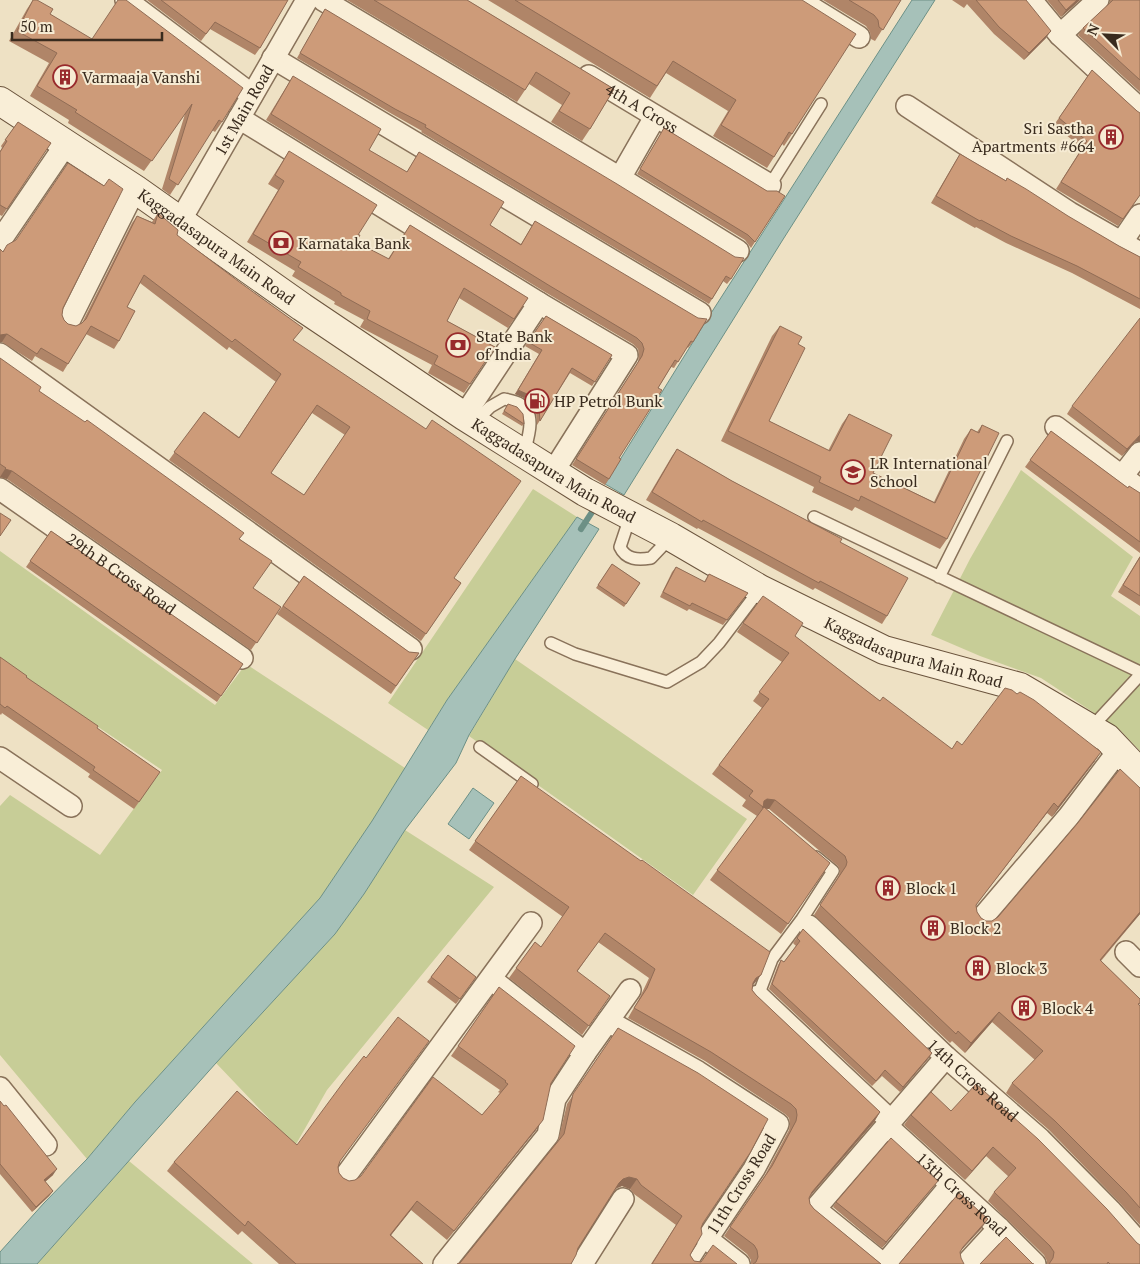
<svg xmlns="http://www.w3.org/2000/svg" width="1140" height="1264" viewBox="0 0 1140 1264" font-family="'PT Serif',serif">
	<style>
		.green { fill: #c7cd97 }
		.water { fill: #a6c1b9; stroke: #6c9086 }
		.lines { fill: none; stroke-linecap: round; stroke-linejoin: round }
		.stream { stroke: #6c9086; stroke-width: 6 }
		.service-casing { stroke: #89725a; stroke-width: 14 }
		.minor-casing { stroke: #89725a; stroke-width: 24 }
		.secondary-casing { stroke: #6b543d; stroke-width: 30 }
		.service { stroke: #f9eed7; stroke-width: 11 }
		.minor { stroke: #f9eed7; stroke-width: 21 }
		.secondary { stroke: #f9eed7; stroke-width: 28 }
		.wall { fill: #b08568; fill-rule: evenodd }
		.shaded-wall { fill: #906c55 }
		.building { fill: #cd9b79; stroke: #906c55; fill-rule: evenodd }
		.labels { text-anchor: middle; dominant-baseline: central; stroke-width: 4; stroke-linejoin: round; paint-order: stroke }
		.poi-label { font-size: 16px; fill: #392b1e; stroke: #f6ebd3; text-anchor: start }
		.street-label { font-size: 16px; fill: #392b1e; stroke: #f6ebd3 }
	</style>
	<rect width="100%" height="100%" fill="#eee1c4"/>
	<!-- green -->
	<path class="green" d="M1021,470L1133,557L1111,596L1140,616V751L1120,730L1041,678L980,656L931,635L970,559Z
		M533,489L577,517L447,700L428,730L388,703Z
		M0,551L215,705L246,664L405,768L372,821L320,898L135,1102L87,1159L0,1055V806L10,795L100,855L162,770L0,661Z
		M515,659L747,819L693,895L469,736Z
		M405,830L494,887L327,1090L295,1146L216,1063L335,934L364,894Z
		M129,1161L253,1264H37Z"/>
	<!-- water -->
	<path class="water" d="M912,0H935L782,241L624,495L605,484L706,321Z
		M577,517L599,529L515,659L469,735L456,763L405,830L364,894L335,934L216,1063L37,1264H0V1252L44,1203L87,1159L135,1102L320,898L372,821L447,700Z
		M473,788L494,803L469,839L448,824Z"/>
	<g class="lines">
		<!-- stream -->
		<path class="stream" d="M581,529L596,506"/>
		<!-- service casing -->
		<g class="service-casing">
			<path id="service" d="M770,185L821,104
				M475,422L490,407L504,399C509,400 516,401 520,404C537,413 528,438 524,453
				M630,517L620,547C626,560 638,560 651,558L671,537
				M814,517L1140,672
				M939,577L1007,441
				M551,643L575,654L667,682L701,662L719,643L760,589
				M1091,728L1140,675
				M480,747L532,784
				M758,996L772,959L802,919L833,871L816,857
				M691,1264L707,1239"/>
		</g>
		<!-- minor casing -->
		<g class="minor-casing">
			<g id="minor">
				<path d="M126,0L252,95"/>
				<path d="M323,0L620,178L738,251"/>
				<path d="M799,0L859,37"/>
				<path d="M1031,0L1060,35L1140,109"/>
				<path d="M1060,35L1098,0"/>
				<path d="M273,58L700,313"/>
				<path id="s1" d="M589,76L770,185"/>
				<path d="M907,106L1070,213L1140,253"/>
				<path d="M239,118L539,303L464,416"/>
				<path d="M620,178L655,117"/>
				<path id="s2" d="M180,221L307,0"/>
				<path d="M0,241L66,144"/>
				<path d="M1121,243L1140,215"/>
				<path d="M539,303L627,355L553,472"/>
				<path d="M69,321L135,189"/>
				<path d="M0,354L411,649"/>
				<path d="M1056,427L1140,490"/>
				<path d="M1123,475L1140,453"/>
				<path id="s3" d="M0,489L242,658"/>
				<path d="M0,758L71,806"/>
				<path d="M982,918L1069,816L1119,750"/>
				<path id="s4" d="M809,926L946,1057L1040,1139L1110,1210L1140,1244"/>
				<path d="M1126,952L1140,966"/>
				<path d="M491,979L585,1053L630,990"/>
				<path d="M758,996L891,1121"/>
				<path d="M608,1021L698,1072L778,1124L754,1169L707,1239L739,1264"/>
				<path d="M0,1088L46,1145"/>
				<path id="s5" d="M887,1126L999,1228L1035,1264"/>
				<path d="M344,1178L531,923"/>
				<path d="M444,1264L548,1135L555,1099L585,1053"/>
				<path d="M582,1264L623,1199"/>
				<path d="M883,1264L815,1209L946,1057"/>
				<path d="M885,1264L951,1185"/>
				<path d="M966,1264L999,1228"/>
			</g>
		</g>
		<!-- secondary casing -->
		<g class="secondary-casing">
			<g id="secondary">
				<path id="s6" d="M0,101L135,189L302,307L464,416L585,492L671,537L760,589L884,650L1020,687L1107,738L1140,773"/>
			</g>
		</g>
		<!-- service -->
		<use href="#service" class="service"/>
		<!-- minor -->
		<use href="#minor" class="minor"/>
		<!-- secondary -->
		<use href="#secondary" class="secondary"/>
	</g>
	<!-- wall -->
	<path class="wall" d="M33,0L50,14L222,122L215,132L212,130L170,195L162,189L185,114L144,171L68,123L69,120L30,96L49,63L9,41L27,9Z
		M147,0H288L260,48L255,55L210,29L201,41Z
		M347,0H467L614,89L590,129L582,141L551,122L562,105L529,84L517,102Z
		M488,0H802L792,134L784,146L782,144L774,157L767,168L713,136L728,111L666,73L650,98Z
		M823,0H901L875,41L871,39L870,32L866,26Z
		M952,0H1026L1046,38L1024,60L994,34L967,4L964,8Z
		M1047,0H1080L1061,17Z
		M1110,0H1140V92L1078,35L1083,28L1110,4Z
		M325,9L731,279L727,284L723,281L709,304L421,132L422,131L392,114L297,58Z
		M1092,70L1137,111L1140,195L1118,226L1056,189L1082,148L1054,125Z
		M293,76L369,150L407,172L419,152L490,225L521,244L535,221L693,342L688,348L687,347L674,368L671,367L658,388L619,458L609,479L605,485L572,465L638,362L639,355L638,349L633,344L545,292L266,120Z
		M18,122L51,143L2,216L0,215V151L2,148L1,146Z
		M664,128L767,191L785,196L751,248L745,240L637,174Z
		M289,151L358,235L356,242L388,259L410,225L528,298L508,328L459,298L447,321L495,347L464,393L428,373L432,365L360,327L364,320L334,304L335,302L292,276L295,271L247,242L278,190L268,184Z
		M960,154L1119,246L1140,257V309L1072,273L1006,243L976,227L975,228L931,203L955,162Z
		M158,213L177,235L293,340L454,578L461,583L421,641L169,460L204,412L239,437L276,382L229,347L227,350L140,283L127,307L119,341L114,349L86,334L63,372L35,356L32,361L2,342H0V249L63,308L62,315L64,320L68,324L76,326L82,323L132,223L137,216L152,222ZM312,413L345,435L304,495L271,473Z
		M546,316L612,355L592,386L570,373L537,425L536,412L532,404L524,398L515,394L539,354L525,346Z
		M780,326L798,344L769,421L828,451L842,424L849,414L873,473L934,502L964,439L971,429L977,432L982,425L947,539L940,549L855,507L852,511L812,492L814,487L721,441L772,336Z
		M0,358L39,391L239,539L253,588L281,607L251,650L7,479L0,477Z
		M508,404L524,424L522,426L502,414Z
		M1072,406L1135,442L1122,456L1067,414Z
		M1051,431L1128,488L1140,493V553L1025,467Z
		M677,449L732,481L840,542L887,616L882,624L815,588L813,590L698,528L697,529L646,500L672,456Z
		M51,531L243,664L217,702L26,567Z
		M1140,556V606L1118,592Z
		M612,564L640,583L624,607L596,588Z
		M676,567L704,582L709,574L748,593L723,625L689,609L687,611L660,597L672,572Z
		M304,576L409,652L419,653L391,694L277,614Z
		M743,623L795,636L880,701L952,749L962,745L1095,761L1052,817L1047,813L976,905L977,912L981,918L986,921H992L998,917L1140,788V914L1101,961L1140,999V1004L1139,1005L1140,1006V1225L1119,1202L1049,1130L1006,1093L1012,1083L1035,1060L992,1022L965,1053L952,1041L950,1043L814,915L839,875L840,871L838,866L769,809H766L830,863L781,934L710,880L763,808L757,816L742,806L746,800L712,774L762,708L753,701L782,662L737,632Z
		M0,657L26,677L97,728L160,772L134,809L88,777L90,774L2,713L1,715L0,714Z
		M521,776L754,984L753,985L752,990L756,995L880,1112L874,1122L810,1195L809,1198L810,1204L814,1209L881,1264H751V1260L747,1254L724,1236L765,1175L789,1130L790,1124L789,1118L785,1114L705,1061L628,1018L640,997L649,978L598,942L577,972L610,996L582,1035L509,978L535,942L541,947L563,917L469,850Z
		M803,929L932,1053L900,1092L882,1076L872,1086L769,989L778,965L781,960L784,962L796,946L793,943Z
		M448,955L476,977L456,1004L427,982Z
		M499,987L551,1083L536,1130L447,1240L411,1210L391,1235L423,1264H279L242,1231L238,1235L167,1171L174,1162L297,1145L340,1162L338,1167L339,1173L343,1178L349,1181L355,1180L482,1115L500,1093L498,1092L500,1090L451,1056Z
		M618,1028L703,1223L690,1255L694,1261L737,1264H651L676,1225L634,1194L630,1189L622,1186L617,1188L614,1191L460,1263L558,1141L567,1104Z
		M0,1101L53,1175L45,1182L53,1191L49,1196L32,1212L0,1174Z
		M951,1111L1137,1243L1140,1264H1047V1261L1044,1255L988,1201L994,1192L1009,1177L986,1156L965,1180L904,1125L911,1115Z
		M934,1186L882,1248L833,1207L836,1202Z"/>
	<!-- shaded-wall -->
	<path class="shaded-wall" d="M1077,0H1080L1061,17L1066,10Z
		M1051,31L1046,38L1024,60L1029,53Z
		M7,334L2,342H0V335Z
		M518,390L527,394L524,398L515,394Z
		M1140,435V441L1135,442L1122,456L1127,449Z
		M5,469L12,471L7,479L0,477Z
		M1101,752L1095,761L1052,817L1058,807Z
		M767,799L775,800L769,809L762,808L764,801Z
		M1054,803L1047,813L972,910L979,901Z
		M1140,912V914L1093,969L1100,960Z
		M761,975L754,984L749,987L756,978Z
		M999,1012L992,1022L965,1053L971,1043Z
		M932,1053L929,1058L900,1092L903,1087Z
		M880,1112L874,1122L806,1201L812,1192Z
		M543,1120L536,1130L447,1240L454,1231Z
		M993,1147L986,1156L965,1180L972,1171Z
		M57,1169L53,1175L40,1186L44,1180Z
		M629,1177L637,1179L630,1189L622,1186L617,1188L612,1192L619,1183L623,1179Z
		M938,1181L934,1186L882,1248L886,1242Z
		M53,1191L49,1196L32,1212L36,1207Z
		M417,1201L411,1210L384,1244L390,1235Z
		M988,1219L981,1229L956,1256L963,1247Z"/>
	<!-- building -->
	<path class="building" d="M33,0H37L53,9L50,14L92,39L118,0H126L243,88L222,122L219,120L178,185L169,179L192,104L152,161L75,112L77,110L37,86L57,53L17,31Z
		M161,0H288L260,48L215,22L206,34Z
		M374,0H467L614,89L590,129L559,111L570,93L536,72L525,90Z
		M515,0H802L856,34L792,134L789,132L774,157L721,125L736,100L673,61L657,86Z
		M849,0H901L883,30L879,27L878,20L874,15Z
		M976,0H1026L1051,31L1029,53L999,27Z
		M1058,0H1077L1066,10Z
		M1113,0H1140V80L1083,28Z
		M325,9L617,184L735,257L744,258L731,279L726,276L712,299L425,127L426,125L395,109L300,53Z
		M1092,70L1137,111L1140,113V195L1123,219L1061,182L1087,141L1059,118Z
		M293,76L381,129L369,150L407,172L419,152L504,202L490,225L521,245L535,221L698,318L707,319L693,342L691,341L678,362L675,360L658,388L662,390L619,458L621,459L609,479L576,459L642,356L644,349L642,343L637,338L550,286L271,114Z
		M18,122L51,143L7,209L0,205V152L7,141L5,140Z
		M664,128L767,191H777L785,196L755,242L748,235L640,169Z
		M289,151L377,205L358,235H360L356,242L389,259L410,225L528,298L514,319L464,288L447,321L495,347L470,384L434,364L438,356L367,319L370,311L341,295V293L298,267L301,262L253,234L284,181L275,175Z
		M960,154L1006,181L1007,178L1026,189L1068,216L1119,246L1140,257V299L1077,266L1011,236L981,220L980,221L936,196Z
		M68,163L104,186L109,179L123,189L63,308L62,315L64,320L68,324L76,326L82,323L86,319L137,216L155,224L158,213L178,230L177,235L238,281L303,328L293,340L426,429L432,420L521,481L454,578L461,583L426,634L174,452L204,412L239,438L281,374L235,339L232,342L144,275L127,307L135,311L119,341L91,326L68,364L41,348L37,354L7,334L0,335V249L3,252L7,245L16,240ZM317,405L350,427L304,495L271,473Z
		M546,316L612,355L595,382L572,368L540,421L539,408L535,400L527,394L518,390L542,350L528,342Z
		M1140,318V435L1127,449L1072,406Z
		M780,326L802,337L798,344L805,348L769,421L830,451L849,414L892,435L873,473L935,503L971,429L979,433L982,425L999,433L947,539L861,496L859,501L819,482L821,477L728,431Z
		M0,358L41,387L39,391L85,422L87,420L244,533L239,539L272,561L253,588L281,607L257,643L12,471L5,469L6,468L0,464Z
		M508,404L517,407L523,414L524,424L504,411Z
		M1051,431L1128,488L1129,486L1140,493V542L1030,460Z
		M677,449L732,481L842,539L840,542L908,578L887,616L820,581L819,583L703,520L702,522L652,492Z
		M0,513L11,520L0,536Z
		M51,531L243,664L221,696L30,561Z
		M1140,557V596L1123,585Z
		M612,564L640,583L626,604L598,585Z
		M676,567L705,582L709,574L748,593L727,620L692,603L690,606L663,592Z
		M304,576L409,652L419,653L396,686L283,606Z
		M763,596L803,623L795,636L880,701L883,697L952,749L957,741L962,745L1005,688L1012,690L1017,694L1020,692L1034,700L1101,752L1058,807L1054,803L979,901L976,905L977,912L981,918L986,921H992L998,917L1077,824L1120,769L1140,788V912L1100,960L1140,999V1003L1138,1004L1140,1006V1208L1126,1192L1055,1121L1012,1083L1043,1051L999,1012L971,1043L958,1031L956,1034L820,905L846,866L847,862L845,856L775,800L767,799L764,801L763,807L749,796L753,791L719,765L769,699L759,692L789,653L743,623Z
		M0,657L27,676L26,677L98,726L97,728L160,772L139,802L93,770L95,767L7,706L5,708L0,704Z
		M521,776L641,861L642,860L770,952L761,975L756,978L753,983L752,990L756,995L880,1112L812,1192L809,1198L810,1204L814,1209L881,1264H753L756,1262L758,1257L757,1250L754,1245L730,1227L772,1166L796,1121L797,1115L796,1109L791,1104L711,1052L634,1008L647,988L655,969L605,933L577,971L610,996L589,1026L516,968L535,942L541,947L569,907L475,841Z
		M764,807L830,863L788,924L717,870Z
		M803,929L932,1053L903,1087L885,1070L876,1081L772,984L781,960L784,962L800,941L797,938Z
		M448,955L476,977L460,999L431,977Z
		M499,987L575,1046L551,1083L543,1120L454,1231L417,1201L390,1235L423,1264H296L248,1221L245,1226L174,1162L237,1091L297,1145L345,1080L364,1056L366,1058L398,1017L429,1041L340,1161L338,1167L339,1173L343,1178L349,1181L355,1180L361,1176L433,1077L482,1115L508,1084L505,1082L506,1081L458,1046Z
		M618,1028L698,1073L768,1119L750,1153L703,1223L701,1228L702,1234L690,1255L694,1261L701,1262L713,1245L737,1264H652L682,1216L641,1185L637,1179L629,1177L623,1179L619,1183L578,1248L576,1255L571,1264H457L460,1263L564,1134L573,1094Z
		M976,1084L1038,1139L1107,1209L1137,1243L1140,1245V1264H1110L1108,1262L1107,1264H1049L1053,1258L1054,1252L1050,1246L994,1192L1016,1168L993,1147L972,1171L911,1115L931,1092L951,1111Z
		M0,1101L4,1106L6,1105L57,1169L44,1180L53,1191L36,1207L0,1164Z
		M891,1138L938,1181L886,1242L836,1202Z
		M959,1193L988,1219L963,1247L960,1252L961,1258L964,1264H899Z
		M1006,1237L1033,1264H1034H980Z"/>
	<!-- icons -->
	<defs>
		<g id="building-ring" transform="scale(1.25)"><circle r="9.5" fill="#f6ebd3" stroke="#982a2c" stroke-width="1.5"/><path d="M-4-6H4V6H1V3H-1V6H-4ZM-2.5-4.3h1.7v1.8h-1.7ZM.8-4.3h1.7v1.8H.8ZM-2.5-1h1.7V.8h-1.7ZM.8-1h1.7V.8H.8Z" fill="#982a2c"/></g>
		<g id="bank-ring" transform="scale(1.25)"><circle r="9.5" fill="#f6ebd3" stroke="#982a2c" stroke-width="1.5"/><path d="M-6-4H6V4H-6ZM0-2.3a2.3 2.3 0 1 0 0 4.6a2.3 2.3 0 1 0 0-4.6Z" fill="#982a2c"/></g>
		<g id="fuel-ring" transform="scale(1.25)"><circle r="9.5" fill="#f6ebd3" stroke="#982a2c" stroke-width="1.5"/><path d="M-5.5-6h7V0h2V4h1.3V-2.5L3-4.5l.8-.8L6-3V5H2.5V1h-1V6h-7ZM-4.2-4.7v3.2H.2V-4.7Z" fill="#982a2c"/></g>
		<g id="school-ring" transform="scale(1.25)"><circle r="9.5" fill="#f6ebd3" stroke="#982a2c" stroke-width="1.5"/><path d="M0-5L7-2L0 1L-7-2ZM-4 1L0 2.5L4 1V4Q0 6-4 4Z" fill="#982a2c"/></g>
	</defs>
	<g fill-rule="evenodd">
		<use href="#building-ring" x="65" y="77"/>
		<use href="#building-ring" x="1111" y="137"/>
		<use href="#bank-ring" x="281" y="243"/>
		<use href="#bank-ring" x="458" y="345"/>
		<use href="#fuel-ring" x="537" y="401"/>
		<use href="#school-ring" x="853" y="472"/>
		<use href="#building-ring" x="888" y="888"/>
		<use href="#building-ring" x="933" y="928"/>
		<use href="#building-ring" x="978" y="968"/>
		<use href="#building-ring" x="1024" y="1008"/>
	</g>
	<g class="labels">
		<!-- poi labels -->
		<g class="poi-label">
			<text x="82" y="77">Varmaaja Vanshi</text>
			<text x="1094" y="128" text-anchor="end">Sri Sastha<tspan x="1094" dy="18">Apartments #664</tspan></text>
			<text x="298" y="243">Karnataka Bank</text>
			<text x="476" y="336">State Bank<tspan x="476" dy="18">of India</tspan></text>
			<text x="554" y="401">HP Petrol Bunk</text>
			<text x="870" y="463">LR International<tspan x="870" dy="18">School</tspan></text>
			<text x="906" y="888">Block 1</text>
			<text x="950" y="928">Block 2</text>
			<text x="996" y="968">Block 3</text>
			<text x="1042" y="1008">Block 4</text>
		</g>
		<!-- street labels -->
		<g class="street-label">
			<text stroke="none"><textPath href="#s1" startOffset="62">4th A Cross</textPath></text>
			<text stroke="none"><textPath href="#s2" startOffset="128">1st Main Road</textPath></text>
			<text stroke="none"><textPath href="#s6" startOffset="261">Kaggadasapura Main Road</textPath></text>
			<text stroke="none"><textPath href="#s6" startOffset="666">Kaggadasapura Main Road</textPath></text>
			<text stroke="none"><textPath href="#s3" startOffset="148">29th B Cross Road</textPath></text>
			<text stroke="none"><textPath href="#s6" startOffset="1071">Kaggadasapura Main Road</textPath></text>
			<text stroke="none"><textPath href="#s4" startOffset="225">14th Cross Road</textPath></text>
			<text transform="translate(741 1184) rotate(-58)">11th Cross Road</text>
			<text stroke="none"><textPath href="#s5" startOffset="101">13th Cross Road</textPath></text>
		</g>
	</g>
	<!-- north arrow -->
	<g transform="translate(1105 35) rotate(294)" stroke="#f6ebd3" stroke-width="4" paint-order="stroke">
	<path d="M0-4L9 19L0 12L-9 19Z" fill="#392b1e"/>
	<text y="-8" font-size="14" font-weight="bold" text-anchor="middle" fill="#392b1e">N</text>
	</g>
	<!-- scale -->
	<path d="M12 32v8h150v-8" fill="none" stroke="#392b1e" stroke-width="2.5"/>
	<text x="20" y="32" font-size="15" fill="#392b1e" stroke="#f6ebd3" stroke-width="4" paint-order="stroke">50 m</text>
</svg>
